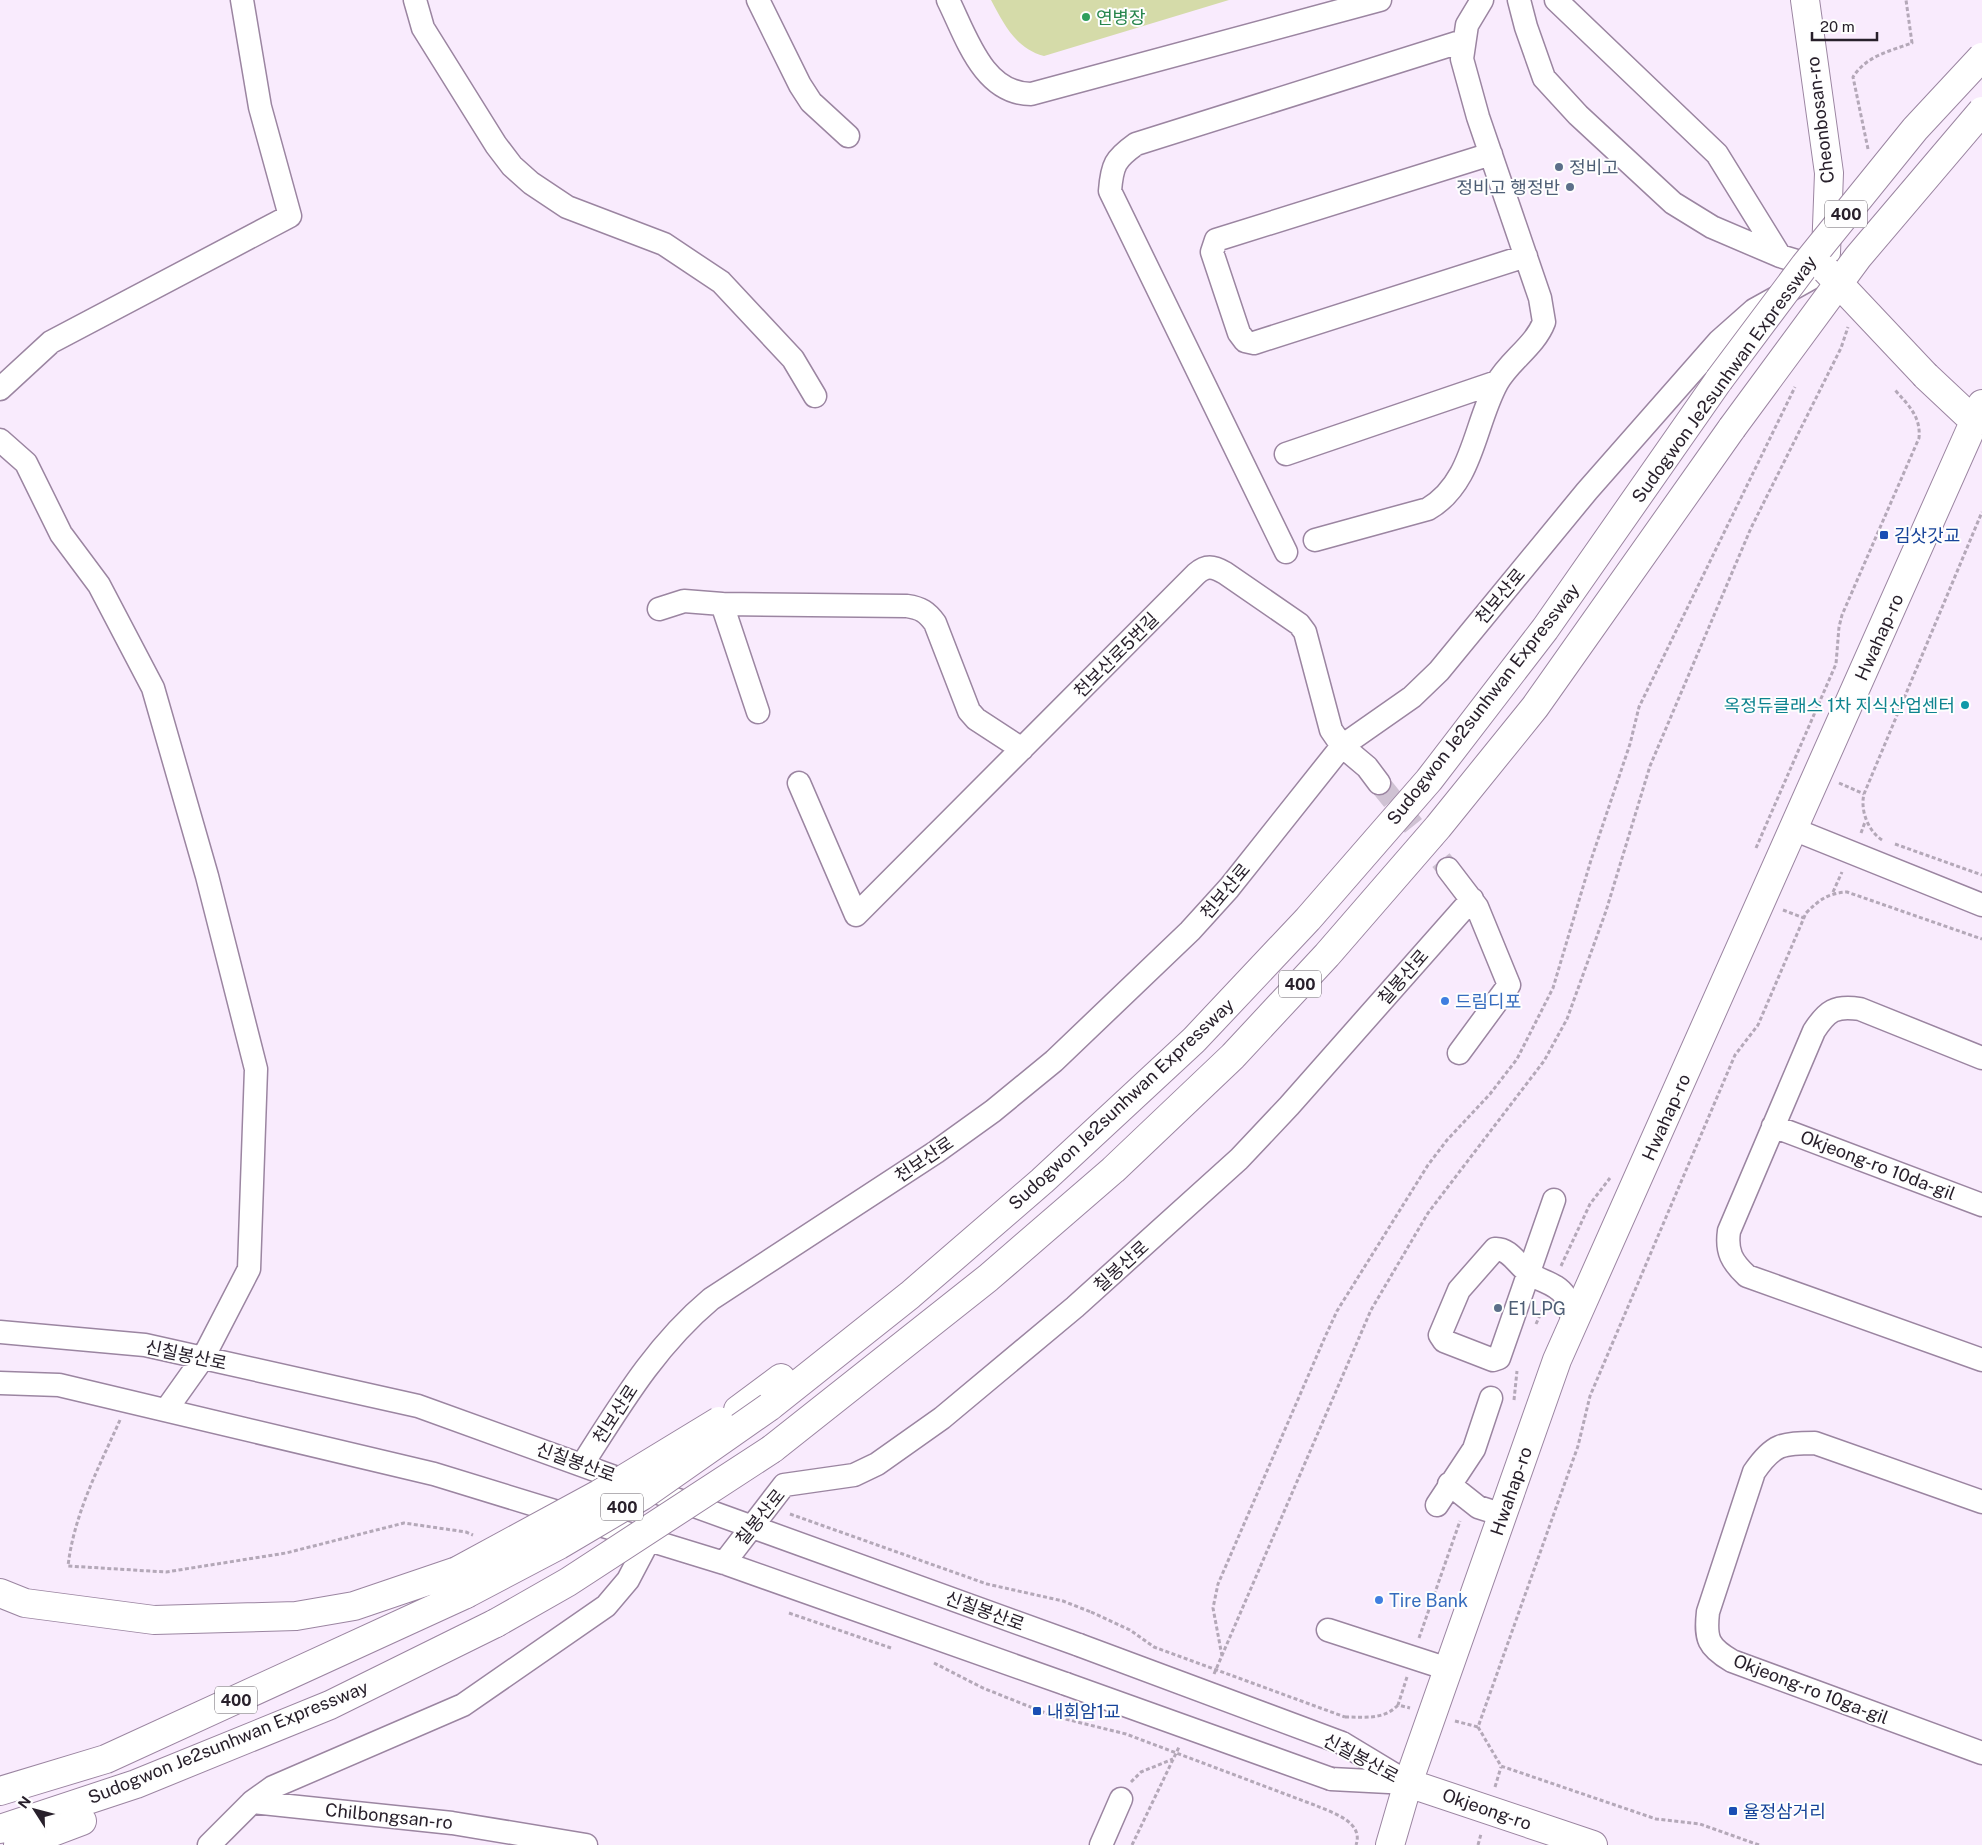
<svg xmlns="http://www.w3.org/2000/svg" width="1982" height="1845" viewBox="0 0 1982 1845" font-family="'Public Sans','Noto Sans KR',sans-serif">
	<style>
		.green { fill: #d5dba9 }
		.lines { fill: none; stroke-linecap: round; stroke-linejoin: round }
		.minor-tunnel { stroke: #cfc2d3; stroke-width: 22; stroke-dasharray: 22 11; stroke-linecap: butt }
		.minor-casing { stroke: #9b85a1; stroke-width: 25 }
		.major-casing { stroke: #9b85a1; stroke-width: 30 }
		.highway-casing { stroke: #9b85a1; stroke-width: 30 }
		.path { stroke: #b4a8b8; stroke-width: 3; stroke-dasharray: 4 2.5; stroke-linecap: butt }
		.minor { stroke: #fff; stroke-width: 22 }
		.major { stroke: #fff; stroke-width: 28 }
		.highway { stroke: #fff; stroke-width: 28 }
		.minor-bridge-casing { stroke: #9b85a1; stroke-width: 25; stroke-linecap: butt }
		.major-bridge-casing { stroke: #9b85a1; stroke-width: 30; stroke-linecap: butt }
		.highway-bridge-casing { stroke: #9b85a1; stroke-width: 30; stroke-linecap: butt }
		.path-bridge { stroke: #b4a8b8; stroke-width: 3; stroke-dasharray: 4 2.5; stroke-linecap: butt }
		.minor-bridge { stroke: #fff; stroke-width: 22 }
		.major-bridge { stroke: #fff; stroke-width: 28 }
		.highway-bridge { stroke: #fff; stroke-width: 28 }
		.leisure-dot { fill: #2e9e5b; stroke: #fefefe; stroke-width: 2 }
		.service-dot { fill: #5c6f8a; stroke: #fefefe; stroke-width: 2 }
		.transit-dot { fill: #1a4fb4; stroke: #fefefe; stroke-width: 2 }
		.culture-dot { fill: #0f9aa8; stroke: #fefefe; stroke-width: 2 }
		.shop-dot { fill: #3f7fe0; stroke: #fefefe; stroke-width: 2 }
		.labels { text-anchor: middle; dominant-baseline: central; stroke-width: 4; stroke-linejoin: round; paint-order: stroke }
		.shield { fill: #fefefe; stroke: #68636a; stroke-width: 1 }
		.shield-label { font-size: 16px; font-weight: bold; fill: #28202b }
		.leisure-label { font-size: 18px; fill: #27864d; stroke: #fefefe; text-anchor: start }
		.street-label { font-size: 18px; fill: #28202b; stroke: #fefefe }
		.service-label { font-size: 18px; fill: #4e5e75; stroke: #fefefe; text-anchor: start }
		.transit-label { font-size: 18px; fill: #164399; stroke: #fefefe; text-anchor: start }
		.culture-label { font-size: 18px; fill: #0d838f; stroke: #fefefe; text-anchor: end }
		.shop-label { font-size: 18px; fill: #366cbe; stroke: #fefefe; text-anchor: start }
	</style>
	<rect width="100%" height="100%" fill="#f9ebfd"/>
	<!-- green -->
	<path class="green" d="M991,0H1229L1044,56C1015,48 1004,24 991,0Z"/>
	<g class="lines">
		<!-- minor-tunnel -->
		<path class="minor-tunnel" d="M1379,783L1448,869"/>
		<!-- minor casing -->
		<g class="minor-casing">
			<path id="minor" d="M415,0L423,28L496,145L512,166L531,183L567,207L664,244L721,282L793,359L815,396
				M758,0L800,85L811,102L848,136
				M948,0C966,36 983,94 1031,94L1380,0
				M1519,0L1526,27L1544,78L1578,115L1673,203L1712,227L1780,256L1820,268
				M1556,0L1717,154L1780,256
				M1491,154L1216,240L1212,252L1239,333L1245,341L1254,343L1526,256
				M0,389L51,342L290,216L260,107L242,0
				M0,440L26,463L61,534L99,585L153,688L207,876L256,1069L249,1269L203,1358L166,1410
				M1286,454L1497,382
				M1315,540L1428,509C1473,483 1474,425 1497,383C1509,361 1535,346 1544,322L1540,298L1478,117L1462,59L1467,25L1482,0
				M1286,552L1110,191C1112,165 1115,159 1136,144L1463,41
				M659,609L684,601L722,604
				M758,712L722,604L907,606C921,608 927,612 935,623L969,711L976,719L1022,749
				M799,783L856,915L1196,574C1206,565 1213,566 1225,573L1299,624L1305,632L1331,730L1342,746L1367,767L1379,783
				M1793,829L1982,905
				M1448,869L1477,907L1509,985L1459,1053
				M1982,1058L1860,1009C1835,1005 1827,1011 1814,1031L1729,1231C1726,1252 1732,1262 1747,1276L1982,1360
				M1773,1126L1982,1205
				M1554,1200L1499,1358L1493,1360L1444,1341L1440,1335L1459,1290L1495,1249C1510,1248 1518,1266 1529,1273C1541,1282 1557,1283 1565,1296C1571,1305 1571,1316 1573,1326
				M0,1332L145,1345L418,1406L1079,1645
				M0,1383L59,1385L434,1474L724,1563L1066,1684
				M582,1465C621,1404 655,1346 711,1299L936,1152L993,1111L1054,1061L1190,931L1229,888L1342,746L1412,697L1439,671L1587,491L1719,341L1754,310L1826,270
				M1449,1484L1478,1507L1503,1515
				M1982,1502L1815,1443C1782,1443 1773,1444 1754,1472L1708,1612C1705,1639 1708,1647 1732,1661L1982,1753
				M1437,1505L1474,1449L1491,1398
				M724,1563L784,1485L854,1475L877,1464L942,1418L1075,1307L1239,1159L1289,1106L1472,899
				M1328,1630L1448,1669
				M1342,1743L1405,1781
				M1331,1779L1408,1783
				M252,1802L273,1787L463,1705L606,1606L628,1580L649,1540
				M209,1845L252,1802L452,1823L586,1845
				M1101,1845L1121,1799"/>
		</g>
		<!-- major casing -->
		<g class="major-casing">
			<path id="major" d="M1805,0L1829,173L1826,253
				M1926,376L1975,422
				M1408,1783L1593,1845
				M1390,1845L1408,1783L1557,1360L1982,404"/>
		</g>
		<!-- highway casing -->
		<g class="highway-casing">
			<path id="highway" d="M769,1407L910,1295L1042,1181L1194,1040L1308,919L1429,780L1545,629L1719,380
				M738,1410L781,1378
				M772,1449L988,1278L1113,1170L1233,1056L1327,955L1438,827L1535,707L1732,428
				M0,1593L25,1603L154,1620L296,1616L354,1606L457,1571
				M0,1791L106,1759L466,1594
				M0,1829L136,1784L330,1705L496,1623
				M18,1845L82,1821"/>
		</g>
		<!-- path -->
		<path class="path" d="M1868,149L1853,77C1866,56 1890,51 1912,43L1906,0
			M1839,783L1864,794
			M1861,833L1865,822
			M1882,840C1868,831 1860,810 1864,794L1982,512
			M1895,844L1982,875
			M1756,848L1836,664L1839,627L1842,615L1919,438C1921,416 1908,405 1895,390
			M1833,892L1842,872
			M1783,910L1804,918
			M1561,1266L1590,1204L1610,1178
			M1536,1324L1545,1304
			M1514,1400L1517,1371
			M120,1420C99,1467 74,1514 68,1566L166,1572L286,1553L404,1523L466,1532L473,1535
			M790,1514L987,1584L1063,1601L1091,1612
			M789,1613L891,1648
			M1419,1638L1460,1521
			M1222,1656L1213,1608L1218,1584L1325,1337L1337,1311L1428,1165L1447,1140L1490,1094L1517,1059L1553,988L1591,860L1630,744L1639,707L1795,387
			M934,1663L983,1688L1053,1716
			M1214,1674L1371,1310L1428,1213L1544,1061L1567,1019L1606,911L1650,766L1751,528L1841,348L1848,327
			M1407,1677L1398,1705L1410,1708
			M1345,1717C1365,1717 1384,1720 1398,1705
			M1455,1721L1478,1727
			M1131,1782L1141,1772L1173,1759
			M1495,1787L1501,1767
			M1317,1806C1333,1813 1364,1822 1356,1845
			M1132,1845L1179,1747
			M1478,1845L1481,1834
			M1759,1845L1700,1824L1656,1819L1501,1766L1478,1727L1578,1446L1590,1396L1735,1055L1758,1025L1806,913C1819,900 1828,893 1847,892L1982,939"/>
		<!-- minor -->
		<use href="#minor" class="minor"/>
		<!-- major -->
		<use href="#major" class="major"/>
		<!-- highway -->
		<use href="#highway" class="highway"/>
		<!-- minor-bridge casing -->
		<g class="minor-bridge-casing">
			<path id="minor-bridge" d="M1079,1645L1342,1743
				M1066,1684L1331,1779"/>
		</g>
		<!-- major-bridge casing -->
		<g class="major-bridge-casing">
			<path id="major-bridge" d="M1826,270L1926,376"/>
		</g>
		<!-- highway-bridge casing -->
		<g class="highway-bridge-casing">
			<path id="highway-bridge" d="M1719,380L1805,265L1915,129L1982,57
				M1732,428L1858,257L1982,111
				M457,1571L599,1494L719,1421
				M466,1594L559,1545L642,1496L769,1407
				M496,1623L568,1582L772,1449"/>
		</g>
		<!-- path-bridge -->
		<path class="path-bridge" d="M1091,1612L1130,1630L1154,1647L1345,1717
			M1053,1716L1126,1734L1317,1806"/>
		<!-- minor-bridge -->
		<use href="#minor-bridge" class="minor-bridge"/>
		<!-- major-bridge -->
		<use href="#major-bridge" class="major-bridge"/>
		<!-- highway-bridge -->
		<use href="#highway-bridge" class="highway-bridge"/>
	</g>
	<!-- markers -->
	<circle class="leisure-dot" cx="1086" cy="17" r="5"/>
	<g class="service-dot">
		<circle cx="1559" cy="167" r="5"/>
		<circle cx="1570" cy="187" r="5"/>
		<circle cx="1498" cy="1308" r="5"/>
	</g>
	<g class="transit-dot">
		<rect x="1879" y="530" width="10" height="10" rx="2.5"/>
		<rect x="1032" y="1706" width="10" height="10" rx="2.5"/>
		<rect x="1728" y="1806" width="10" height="10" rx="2.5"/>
	</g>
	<circle class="culture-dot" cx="1965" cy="705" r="5"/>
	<g class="shop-dot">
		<circle cx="1445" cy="1001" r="5"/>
		<circle cx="1379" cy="1600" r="5"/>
	</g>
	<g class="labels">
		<!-- shield labels -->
		<g class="shield">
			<rect x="1825" y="200.5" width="42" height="27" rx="4"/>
			<rect x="1279" y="970.5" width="42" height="27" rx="4"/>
			<rect x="601" y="1493.5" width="42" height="27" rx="4"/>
			<rect x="215" y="1686.5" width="42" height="27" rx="4"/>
		</g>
		<g class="shield-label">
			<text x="1846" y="214">400</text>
			<text x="1300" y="984">400</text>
			<text x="622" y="1507">400</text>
			<text x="236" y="1700">400</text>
		</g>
		<!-- leisure labels -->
		<g class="leisure-label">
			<text x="1096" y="17">연병장</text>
		</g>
		<!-- street labels -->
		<g class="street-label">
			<text transform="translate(1820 120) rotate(-97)">Cheonbosan-ro</text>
			<text transform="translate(1724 379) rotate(-54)">Sudogwon Je2sunhwan Expressway</text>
			<text transform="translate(1500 596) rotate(-50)">천보산로</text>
			<text transform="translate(1879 637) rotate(-66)">Hwahap-ro</text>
			<text transform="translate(1116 655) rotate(-45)">천보산로5번길</text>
			<text transform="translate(1483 704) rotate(-52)">Sudogwon Je2sunhwan Expressway</text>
			<text transform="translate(1225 891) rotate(-50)">천보산로</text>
			<text transform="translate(1403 977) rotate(-49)">칠봉산로</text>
			<text transform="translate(1121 1104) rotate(-43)">Sudogwon Je2sunhwan Expressway</text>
			<text transform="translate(1666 1117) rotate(-66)">Hwahap-ro</text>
			<text transform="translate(924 1159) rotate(-34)">천보산로</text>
			<text transform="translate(1878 1165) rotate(21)">Okjeong-ro 10da-gil</text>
			<text transform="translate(1121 1266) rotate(-42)">칠봉산로</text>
			<text transform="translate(186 1355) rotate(12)">신칠봉산로</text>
			<text transform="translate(615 1414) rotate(-57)">천보산로</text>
			<text transform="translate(576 1462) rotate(20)">신칠봉산로</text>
			<text transform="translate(1511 1491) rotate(-71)">Hwahap-ro</text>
			<text transform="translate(760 1517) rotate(-51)">칠봉산로</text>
			<text transform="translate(985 1611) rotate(20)">신칠봉산로</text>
			<text transform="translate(1811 1689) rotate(21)">Okjeong-ro 10ga-gil</text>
			<text transform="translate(228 1742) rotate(-22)">Sudogwon Je2sunhwan Expressway</text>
			<text transform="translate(1361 1758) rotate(28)">신칠봉산로</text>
			<text transform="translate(1487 1809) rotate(19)">Okjeong-ro</text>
			<text transform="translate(389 1816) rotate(6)">Chilbongsan-ro</text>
		</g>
		<!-- service labels -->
		<g class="service-label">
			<text x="1569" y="167">정비고</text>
			<text x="1560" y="187" text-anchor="end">정비고 행정반</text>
			<text x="1508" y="1308">E1 LPG</text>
		</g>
		<!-- transit labels -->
		<g class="transit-label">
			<text x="1894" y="535">김삿갓교</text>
			<text x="1047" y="1711">내회암1교</text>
			<text x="1743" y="1811">율정삼거리</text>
		</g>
		<!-- culture labels -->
		<g class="culture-label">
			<text x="1955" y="705">옥정듀클래스 1차 지식산업센터</text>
		</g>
		<!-- shop labels -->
		<g class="shop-label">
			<text x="1455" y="1001">드림디포</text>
			<text x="1389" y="1600">Tire Bank</text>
		</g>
	</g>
	<!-- north arrow -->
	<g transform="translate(35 1810) rotate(306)" stroke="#fefefe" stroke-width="4" paint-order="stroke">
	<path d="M0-4L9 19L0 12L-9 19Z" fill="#28202b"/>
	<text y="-8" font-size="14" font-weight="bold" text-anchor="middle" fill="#28202b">N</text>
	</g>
	<!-- scale -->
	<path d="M1812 32v8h65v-8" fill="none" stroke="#28202b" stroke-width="2.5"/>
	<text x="1820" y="32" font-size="15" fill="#28202b" stroke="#fefefe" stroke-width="4" paint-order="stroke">20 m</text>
</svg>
